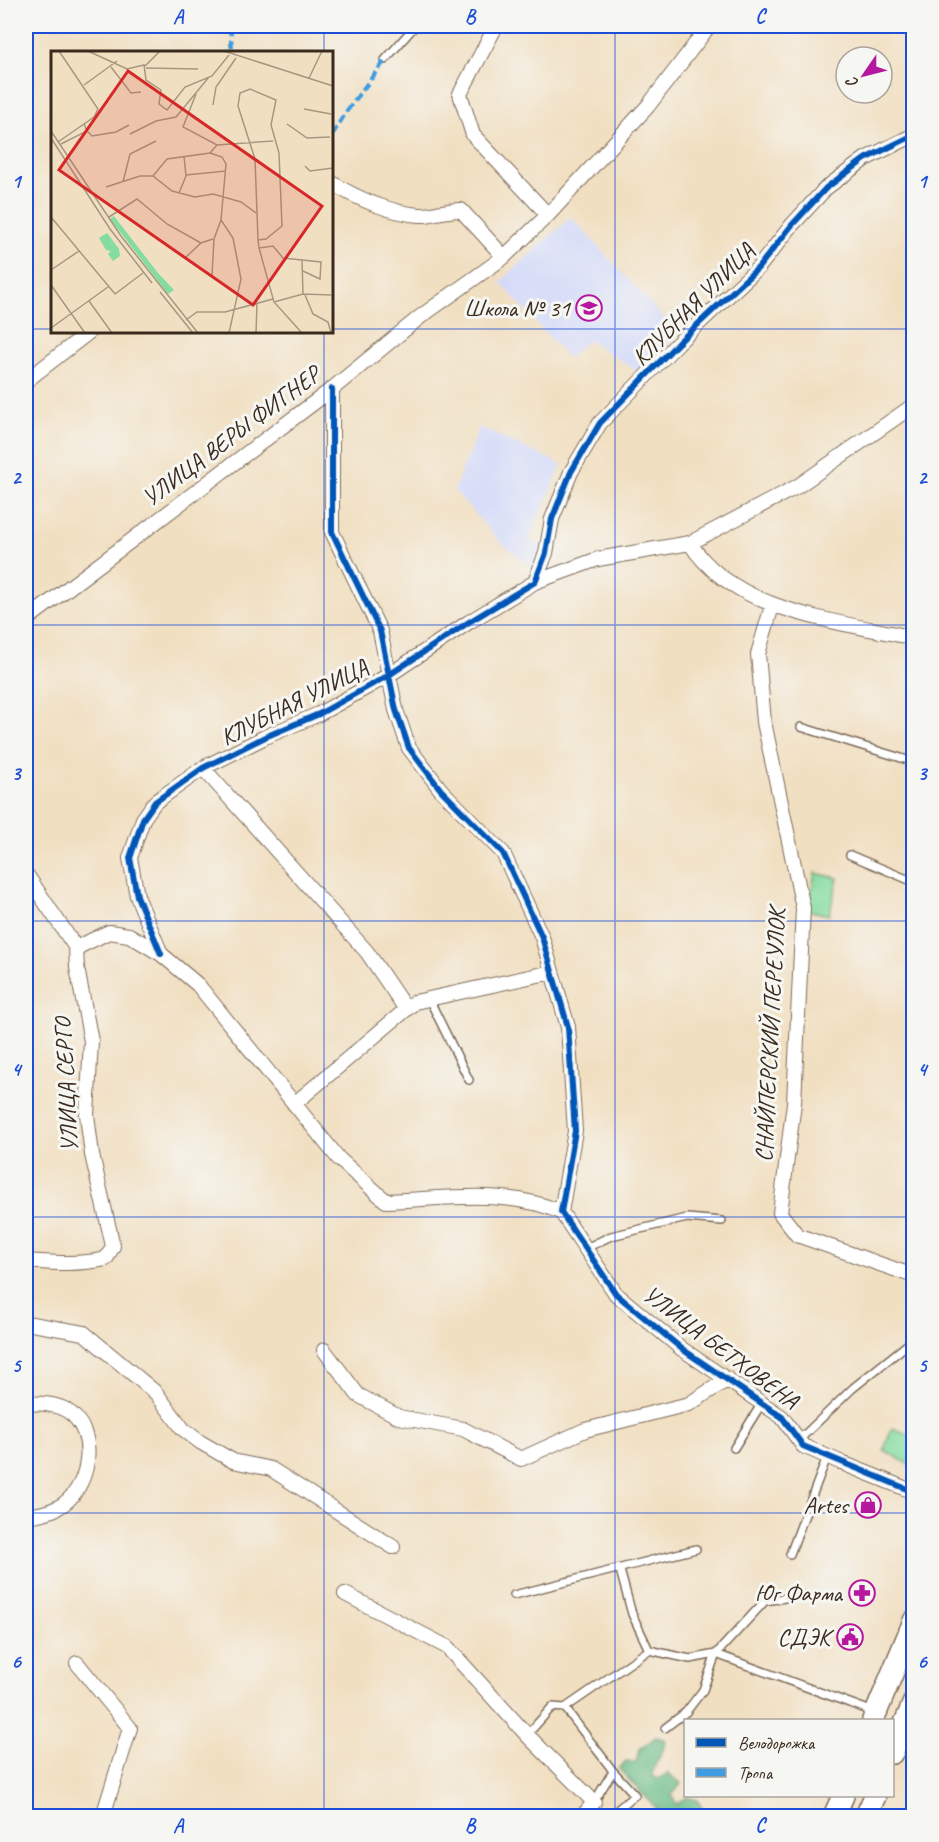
<svg xmlns="http://www.w3.org/2000/svg" width="939" height="1842" viewBox="0 0 939 1842" font-family="Caveat,sans-serif">
	<style>
		.built { fill: #d3d9f9 }
		.green { fill: #84dca0; stroke: #60835f; stroke-width: 1.5 }
		.forest { fill: #6bbc86; stroke: #537352; stroke-width: 1.5 }
		.lines { fill: none; stroke-linecap: round; stroke-linejoin: round }
		.service-casing { stroke: #7b6957; stroke-width: 10 }
		.minor-casing { stroke: #7b6957; stroke-width: 16 }
		.primary-casing { stroke: #7b6957; stroke-width: 24 }
		.service { stroke: #fff; stroke-width: 7 }
		.minor { stroke: #fff; stroke-width: 14 }
		.primary { stroke: #fff; stroke-width: 21 }
		.quiet { stroke: #3f9ce0; stroke-width: 4.5; stroke-dasharray: 9 4.5; stroke-linecap: butt }
		.cycleway-casing { stroke: #f6f6f2; stroke-width: 10 }
		.cycleway { stroke: #0057b8; stroke-width: 6 }
		.grid { fill: none; stroke: #1d4ed8; stroke-width: 1.5; stroke-opacity: 0.55 }
		.labels { text-anchor: middle; dominant-baseline: central; stroke-width: 6; stroke-linejoin: round; paint-order: stroke }
		.street-label { font-size: 24px; fill: #3b2a1e; stroke: #f6f6f2 }
		.poi-label { font-size: 24px; fill: #3b2a1e; stroke: #f6f6f2; text-anchor: end }
		.inset-road { fill: none; stroke: #a89780; stroke-width: 1.5 }
		.view { fill: #d62828; fill-opacity: 0.15; stroke: #d62828; stroke-width: 3 }
		.inset-edge { fill: none; stroke: #3b2a1e; stroke-width: 3 }
		.neatline { fill: none; stroke: #1d4ed8; stroke-width: 2 }
		.grid-label { font-size: 20px; text-anchor: middle; font-weight: bold; fill: #1d4ed8 }
	</style>
	<rect width="100%" height="100%" fill="#f6f6f2"/>
	<filter id="ink" filterUnits="userSpaceOnUse"><feTurbulence type="fractalNoise" baseFrequency=".0167" numOctaves="2"/><feDisplacementMap in="SourceGraphic" scale="12" xChannelSelector="R" yChannelSelector="G"/><feConvolveMatrix kernelMatrix="1 2 1 2 8 2 1 2 1" color-interpolation-filters="sRGB"/></filter>
	<filter id="wash" filterUnits="userSpaceOnUse"><feTurbulence type="fractalNoise" baseFrequency=".008" numOctaves="4" result="noise"/><feDisplacementMap in="SourceGraphic" scale="24" xChannelSelector="R" yChannelSelector="G"/><feGaussianBlur stdDeviation="1.35" result="paint"/><feColorMatrix in="noise" values="0 0 0 0 0 0 0 0 0 0 0 0 0 0 0 0 0 1.4 0 .05"/><feComposite in="paint" operator="in"/></filter>
	<g filter="url(#wash)">
		<rect width="100%" height="100%" fill="#f1dfc1"/>
		<!-- built -->
		<path class="built" d="M571,217L678,334L639,372L588,340L568,358L500,282Z
			M479,427L562,465L529,539L543,548L531,566L500,542L454,490Z"/>
		<!-- green -->
		<path class="green" d="M815,873L838,878L829,915L807,910Z
			M892,1428L913,1436V1467L884,1450Z"/>
		<!-- forest -->
		<path class="forest" d="M656,1737L666,1740C664,1754 654,1761 652,1776L659,1779L668,1773L681,1784L671,1796L677,1804L687,1797L697,1800L707,1816H664L619,1769L625,1762H636L640,1749Z"/>
	</g>
	<g filter="url(#ink)">
		<g class="lines">
			<!-- service casing -->
			<g class="service-casing">
				<path id="service" d="M385,60L415,26
					M801,727L914,762
					M850,855L914,882
					M429,999L469,1080
					M584,1249L611,1236L687,1218L722,1221
					M799,1440L853,1388L908,1344L914,1329
					M734,1448L762,1403
					M790,1554L827,1457
					M620,1570L632,1614L649,1650
					M514,1595L696,1549
					M665,1728L686,1712L703,1690L716,1654L765,1601L804,1595
					M527,1735L552,1707L565,1708
					M613,1771L635,1795L618,1809L624,1816
					M594,1802L613,1771L565,1708L649,1650L690,1659L716,1654L874,1712"/>
			</g>
			<!-- minor casing -->
			<g class="minor-casing">
				<path id="minor" d="M496,26L460,94L473,135L548,215
					M332,183C356,198 390,213 420,215C432,216 446,209 461,210L504,257
					M26,381L89,332
					M332,389V532L380,631L396,710L409,748L441,790L503,853L542,937L568,1027L575,1131L561,1212L616,1294L682,1349L782,1417L803,1446L840,1462
					M690,543C734,613 839,621 914,638
					M535,582L598,559L690,543L798,486L914,405
					M772,606L758,654L764,722L803,908L794,1103L780,1213L797,1235L914,1276
					M26,620L332,389L420,317L504,257L548,215L648,106L709,26
					M203,768L367,952L405,1008
					M26,874L76,948
					M76,948L109,932L129,935L161,954L198,985L339,1159L386,1201C445,1199 506,1188 561,1212
					M161,954L137,896L130,858L143,819L155,802L203,768L265,737L319,714L389,675L469,622L535,582L546,553L552,519L571,472L600,423L678,343L758,268L792,225L826,188L865,159L914,135
					M294,1104L415,1002L552,972
					M26,1261C54,1263 79,1265 106,1259L113,1246L92,1155L87,1115L91,1041L77,968L76,948
					M26,1323L84,1333L156,1393L183,1429L200,1442L233,1461L271,1469L393,1547
					M324,1350L358,1395L399,1417L463,1429L521,1459L585,1430L689,1404L728,1379
					M26,1404C38,1403 55,1404 66,1410C101,1431 90,1492 57,1508C47,1513 36,1515 26,1516
					M847,1465L914,1492
					M345,1594L447,1647L527,1735L594,1802L583,1816
					M77,1663L130,1728L103,1816"/>
			</g>
			<!-- primary casing -->
			<g class="primary-casing">
				<path id="primary" d="M873,1720L914,1621
					M892,1753L914,1702
					M834,1816L843,1796
					M866,1816L875,1796"/>
			</g>
			<!-- service -->
			<use href="#service" class="service"/>
			<!-- minor -->
			<use href="#minor" class="minor"/>
			<!-- primary -->
			<use href="#primary" class="primary"/>
			<!-- quiet -->
			<path class="quiet" d="M230,26L232,52
				M332,135L346,112L385,60"/>
			<!-- cycleway casing -->
			<g class="cycleway-casing">
				<path id="cycleway" d="M332,389V532L380,631L396,710L409,748L441,790L503,853L542,937L568,1027L575,1131L561,1212L616,1294L682,1349L782,1417L803,1446L914,1492
					M161,954L137,896L130,858L143,819L155,802L203,768L265,737L319,714L389,675L469,622L535,582L546,553L552,519L571,472L600,423L678,343L758,268L792,225L826,188L865,159L914,135"/>
			</g>
			<!-- cycleway -->
			<use href="#cycleway" class="cycleway"/>
		</g>
	</g>
	<!-- grid -->
	<path class="grid" d="M324,26V52M615,26V1816M26,329H52M332,329H914M324,332V1816M26,625H914M26,921H914M26,1217H914M26,1513H914"/>
	<!-- icons -->
	<defs>
		<g id="school-ring" transform="scale(1.35)"><circle r="9.5" fill="#f6f6f2" stroke="#b5179e" stroke-width="1.5"/><path d="M0-5L7-2L0 1L-7-2ZM-4 1L0 2.5L4 1V4Q0 6-4 4Z" fill="#b5179e"/></g>
		<g id="shop-ring" transform="scale(1.35)"><circle r="9.5" fill="#f6f6f2" stroke="#b5179e" stroke-width="1.5"/><path d="M-5-2.5h2.3a2.7 3.5 0 0 1 5.4 0H5L5.5 6h-11ZM-1.5-2.5h3a1.5 2.3 0 0 0-3 0Z" fill="#b5179e"/></g>
		<g id="pharmacy-ring" transform="scale(1.35)"><circle r="9.5" fill="#f6f6f2" stroke="#b5179e" stroke-width="1.5"/><path d="M-2-6h4v4h4v4h-4v4h-4v-4h-4v-4h4Z" fill="#b5179e"/></g>
		<g id="civic-ring" transform="scale(1.35)"><circle r="9.5" fill="#f6f6f2" stroke="#b5179e" stroke-width="1.5"/><path d="M-.6-6.5H3V-4.5H.6V-3L4-1V1h2V6H-6V1h2V-1L-.6-3ZM-1.2 2.5V6h2.4V2.5Z" fill="#b5179e"/></g>
	</defs>
	<g fill-rule="evenodd">
		<use href="#school-ring" x="589" y="308"/>
		<use href="#shop-ring" x="868" y="1505"/>
		<use href="#pharmacy-ring" x="862" y="1593"/>
		<use href="#civic-ring" x="850" y="1637"/>
	</g>
	<g class="labels">
		<!-- street labels -->
		<g class="street-label">
			<text transform="translate(693 304) rotate(-45)">КЛУБНАЯ УЛИЦА</text>
			<text transform="translate(231 436) rotate(-37)">УЛИЦА ВЕРЫ ФИГНЕР</text>
			<text transform="translate(294 702) rotate(-27)">КЛУБНАЯ УЛИЦА</text>
			<text transform="translate(770 1035) rotate(-87)">СНАЙПЕРСКИЙ ПЕРЕУЛОК</text>
			<text transform="translate(66 1085) rotate(-93)">УЛИЦА СЕРГО</text>
			<text transform="translate(721 1347) rotate(37)">УЛИЦА БЕТХОВЕНА</text>
		</g>
		<!-- poi labels -->
		<g class="poi-label">
			<text x="570" y="308">Школа № 31</text>
			<text x="848" y="1505">Artes</text>
			<text x="842" y="1593">Юг Фарма</text>
			<text x="830" y="1637">СДЭК</text>
		</g>
	</g>
	<!-- overview -->
	<g transform="translate(51 51)">
		<rect width="282" height="282" fill="#f1dfc1"/>
		<path d="M63,165L107,222L123,239L117,243L59,168ZM56,182L68,198L69,205L62,210L57,203L60,200L55,199L48,187Z" fill="#84dca0"/>
		<path class="inset-road" d="M37,0L76,18L93,14L95,29L110,39L108,53L116,59L134,36L161,25L178,4M173,0L282,35M94,15L109,0M60,16L80,42L90,41M95,17L147,18M258,27L271,0M33,34L66,10M145,43L132,76L166,94L222,90M282,47V100M162,54L165,36L185,7M253,58L280,63M236,73L256,87L279,86M0,80L70,185L147,282M36,80L41,85L65,81L78,74M79,83L105,70L125,66L158,26M0,87L59,178L101,232M7,91L43,66L47,58L8,0M10,93L36,80L33,73M159,102L171,106L175,113L170,169L182,187L190,228L178,282M254,115L259,120L282,117M135,124L175,120M102,125L116,108L159,102L166,94M72,131L79,103L105,90M55,136L89,125H102L121,140L144,146L162,143L190,151L205,162M128,142L135,125L133,105M0,166L64,243L92,222M58,166L86,148L116,173L150,192M207,189L215,188L231,175L228,102L220,74L225,49L199,38L189,42L187,55L204,108L207,189L208,197L223,251L251,282M208,197L222,195L232,207L270,211L269,228L252,220M135,206L150,192L162,188M251,208L252,243M0,219L28,200M161,225L163,188L170,169M0,234L34,282M109,241L142,282M254,244L262,263L277,271L280,282M38,250L61,282M223,251L252,243L280,244M135,269L146,261H174L222,248M0,277L57,236M205,282L206,252"/>
		<path class="view" d="M77,20L271,155L202,254L8,119Z"/>
		<rect width="282" height="282" class="inset-edge"/>
	</g>
	<!-- margin -->
	<rect width="939" height="1842" fill="none" stroke="#f6f6f2" stroke-width="66"/>
	<!-- legend -->
	<rect x="684" y="1719" width="210" height="78" fill="#f6f6f2" stroke="#aba49d" stroke-width="1.5"/>
	<rect x="696" y="1738" width="30" height="9" fill="#0057b8" stroke="#aba49d" stroke-width="1.5"/>
	<text x="738" y="1749" font-size="18" fill="#3b2a1e">Велодорожка</text>
	<rect x="696" y="1768" width="30" height="9" fill="#3f9ce0" stroke="#aba49d" stroke-width="1.5"/>
	<text x="738" y="1779" font-size="18" fill="#3b2a1e">Тропа</text>
	<!-- north arrow -->
	<g transform="translate(864 75) rotate(235)"><circle r="28" fill="#f6f6f2" stroke="#aba49d" stroke-width="1.5"/>
	<path d="M0-4.5L10 22L0 15L-10 22Z" fill="#b5179e"/>
	<text y="-9" font-size="16" font-weight="bold" text-anchor="middle" fill="#3b2a1e">С</text>
	</g>
	<rect x="33" y="33" width="873" height="1776" class="neatline"/>
	<g class="grid-label">
		<text x="178" y="23">A</text>
		<text x="470" y="23">B</text>
		<text x="760" y="23">C</text>
		<text x="16" y="188">1</text>
		<text x="922" y="188">1</text>
		<text x="16" y="484">2</text>
		<text x="922" y="484">2</text>
		<text x="16" y="780">3</text>
		<text x="922" y="780">3</text>
		<text x="16" y="1076">4</text>
		<text x="922" y="1076">4</text>
		<text x="16" y="1372">5</text>
		<text x="922" y="1372">5</text>
		<text x="16" y="1668">6</text>
		<text x="922" y="1668">6</text>
		<text x="178" y="1832">A</text>
		<text x="470" y="1832">B</text>
		<text x="760" y="1832">C</text>
	</g>
</svg>
